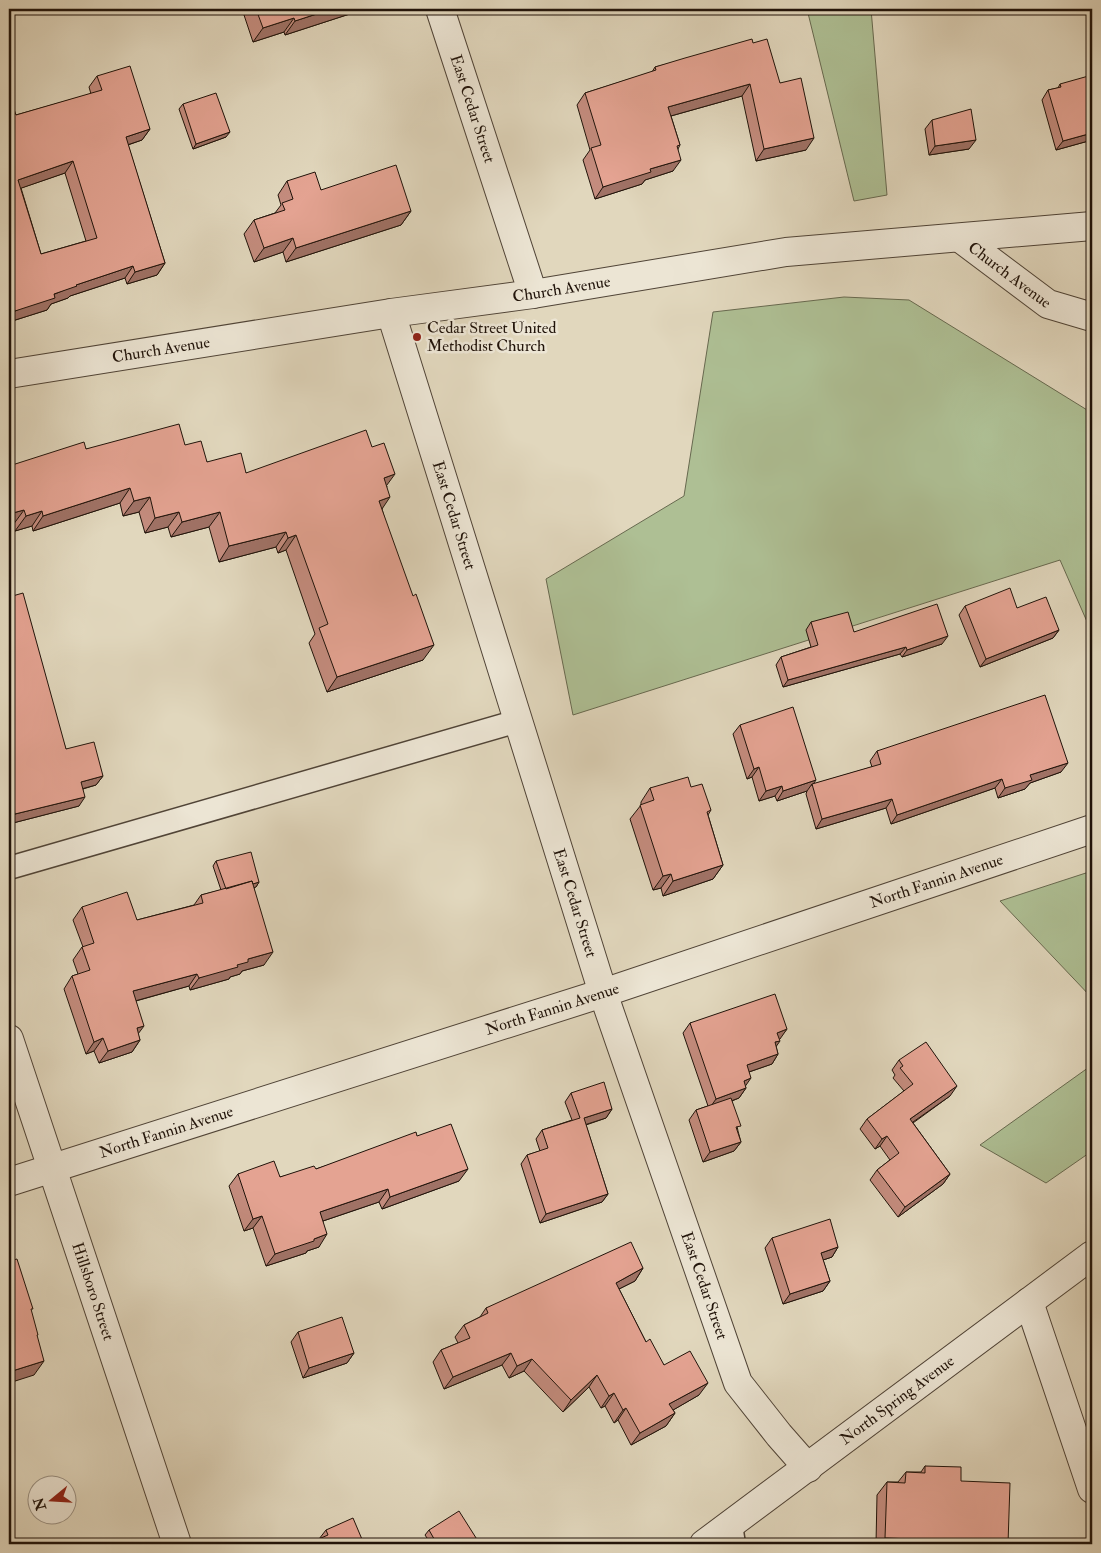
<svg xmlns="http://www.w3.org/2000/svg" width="1101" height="1553" viewBox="0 0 1101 1553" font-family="'IM FELL Double Pica',serif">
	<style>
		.green { fill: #aebf94; stroke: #67694f }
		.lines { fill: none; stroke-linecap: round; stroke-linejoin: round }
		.lane-casing { stroke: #504437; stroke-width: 25 }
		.street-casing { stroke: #504437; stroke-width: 30 }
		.lane { stroke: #ece5d4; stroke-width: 22 }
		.street { stroke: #ece5d4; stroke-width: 28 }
		.wall { fill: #c48c7e; stroke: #20130a; fill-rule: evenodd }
		.shaded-wall { fill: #a07266; stroke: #20130a }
		.building { fill: #e4a392; stroke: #20130a; fill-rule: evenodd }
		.poi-dot { fill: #8f2418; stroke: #ece5d4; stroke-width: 2 }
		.labels { text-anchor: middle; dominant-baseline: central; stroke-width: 5; stroke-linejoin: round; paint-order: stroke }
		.street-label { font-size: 16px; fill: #20130a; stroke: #ece5d4 }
		.poi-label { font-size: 16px; fill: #20130a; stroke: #ece5d4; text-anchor: start }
	</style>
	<rect width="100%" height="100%" fill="#e1d7bd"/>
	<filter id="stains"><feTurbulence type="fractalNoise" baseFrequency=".004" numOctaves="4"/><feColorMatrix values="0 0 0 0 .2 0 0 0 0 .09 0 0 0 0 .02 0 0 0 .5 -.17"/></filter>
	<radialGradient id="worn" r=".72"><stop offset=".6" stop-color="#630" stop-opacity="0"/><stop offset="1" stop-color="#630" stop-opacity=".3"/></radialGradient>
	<!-- green -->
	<path class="green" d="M807,9H871L887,195L854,201Z
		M844,297L909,300L1092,413V633L1060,560L573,715L546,579L684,496L713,312Z
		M1092,871V998L1000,901Z
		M1092,1065V1151L1046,1183L980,1145Z"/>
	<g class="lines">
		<!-- lane casing -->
		<g class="lane-casing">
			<path id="lane" d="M9,868L518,721
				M731,1525L734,1544"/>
		</g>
		<!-- street casing -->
		<g class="street-casing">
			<g id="street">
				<path id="s1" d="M440,9L533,294"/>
				<path id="s2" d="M960,238L1048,304L1092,317"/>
				<path id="s3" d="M391,313L603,993L738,1383L779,1435L808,1468"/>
				<path id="s4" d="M9,374L391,313L533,294L786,252L1092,226"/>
				<path id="s5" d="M9,1039L177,1544"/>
				<path id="s6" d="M9,1182L603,993L1092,829"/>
				<path d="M1029,1302L1092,1489"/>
				<path id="s7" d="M704,1544L1092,1255"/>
			</g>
		</g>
		<!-- lane -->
		<use href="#lane" class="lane"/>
		<!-- street -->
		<use href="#street" class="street"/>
	</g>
	<!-- wall -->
	<path class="wall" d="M242,9H365L285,35L284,32L253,42Z
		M608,9H622L610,13Z
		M753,43L780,83L806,150L756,161L742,96L671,116L680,145L678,149L673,171L645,180L642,184L595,199L583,160L590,150L577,105L585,93L652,72L655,67Z
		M97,76L150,129L142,140L128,145L165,263L157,275L127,284L125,278L70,296L68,298L51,304L47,310L9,322V104L16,115L91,94L89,87ZM65,173L86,241L41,254L21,188Z
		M1060,84L1092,140L1056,150L1042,100L1048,90L1058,88Z
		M183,104L226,137L193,149L179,109Z
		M932,120L969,149L929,155L925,129Z
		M287,181L321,190L411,211L401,225L286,262L283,252L254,262L244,234L254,220L275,213L281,205L278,195Z
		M185,445L207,462L246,473L387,486L382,509L423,660L327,692L309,643L315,634L286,550L278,553L276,547L219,562L209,527L171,537L168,527L145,533L139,512L123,516L120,503L33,531L32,526L15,531L13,525L9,466L86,449Z
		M9,597L66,749L103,776L96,785L83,789L79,806L9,824Z
		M965,606L1017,608L1059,630L1053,638L980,667L959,615Z
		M811,622L854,632L942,644L902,657L900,654L783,687L776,665L781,657L811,647L806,630Z
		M740,725L814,784L872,767L870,761L877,751L1061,772L1030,783L1025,789L998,798L995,788L891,824L886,808L816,829L806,794L807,791L777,801L775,796L759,801L752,777L747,779L733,734Z
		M650,788L711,810L708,815L723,865L713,879L663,896L661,888L653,890L630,819L641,805V802Z
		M216,861L259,882L256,887H254L264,965L242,971L240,974L230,977L229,979L190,990L189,986L136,1001L138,1034L140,1040L132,1052L99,1063L94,1051L86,1054L64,989L72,976L78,974L73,960L82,947H83L73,920L82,907L137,920L194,905L201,895L221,890L213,866Z
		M690,1023L787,1029L779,1039L776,1046L778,1054L772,1064L749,1072L745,1086L746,1088L739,1098L732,1101L738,1131L741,1142L734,1151L703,1162L689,1120L696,1110L708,1106L683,1033Z
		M899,1060L950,1096L913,1123L950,1174L943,1184L898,1217L870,1180L877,1170L890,1160L880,1146L875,1149L860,1129L867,1119L904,1091L893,1078L895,1075L892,1070Z
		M571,1093L612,1109L606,1118L586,1125L608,1194L602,1202L540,1223L521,1164L527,1155L540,1151L536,1139L542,1130L572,1120L565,1102Z
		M417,1136L459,1181L382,1209L379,1202L323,1221L319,1247L307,1251L306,1253L266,1266L253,1228L244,1231L229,1186L238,1174L280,1177L316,1169Z
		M772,1238L838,1247L832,1257L823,1260L830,1281L823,1291L783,1304L765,1248Z
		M643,1268L635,1281L619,1289L646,1342L664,1365L699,1395L673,1410L675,1413L666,1426L631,1445L618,1420L614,1423L605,1406L601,1408L589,1387L563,1412L524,1371L509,1378L502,1365L444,1389L433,1362L441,1350L458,1343L455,1337L464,1325L480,1317L486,1308Z
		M298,1332L354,1353L347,1363L303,1378L291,1342Z
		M925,1466L961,1481L1008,1544H876L877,1495L887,1482H898L906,1472H921Z
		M326,1530L364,1544L319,1539Z
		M429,1530L478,1541L476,1544H431L425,1535Z"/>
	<!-- shaded-wall -->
	<path class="shaded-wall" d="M332,9H365L285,35L295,21Z
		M613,9H622L610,13Z
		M294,18L284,32L253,42L263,28Z
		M750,84L742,96L660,119L668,107Z
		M150,129L142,140L118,148L126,137Z
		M230,132L226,137L193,149L196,144Z
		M1092,133V140L1056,150L1063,141Z
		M814,138L806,150L756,161L764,149Z
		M976,140L969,149L929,155L935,146Z
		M681,160L673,171L645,180L642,184L595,199L603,187L650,169Z
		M73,161L65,173L10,192L18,180Z
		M411,211L401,225L286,262L296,248Z
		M293,238L283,252L254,262L264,248Z
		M165,263L157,275L127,284L135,272Z
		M133,266L125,278L70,296L68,298L51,304L47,310L9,322V320L15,311L76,285Z
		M395,474L384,489V478Z
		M130,488L120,503L33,531L43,516Z
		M150,497L139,512L123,516L134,501Z
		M390,497L380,512L379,501Z
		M24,510L13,525L9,526V514Z
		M42,511L32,526L15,531L26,516Z
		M179,512L168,527L145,533L155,518Z
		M220,512L209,527L171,537L182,522Z
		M286,532L276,547L219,562L229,546Z
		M296,535L286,550L278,553L288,538Z
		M1059,630L1053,638L980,667L986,659Z
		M948,636L942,644L902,657L907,650Z
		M434,645L423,660L327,692L337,677Z
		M906,647L900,654L783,687L788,680Z
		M1068,763L1061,772L1030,783L1025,789L998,798L1005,788L1030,775Z
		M759,767L752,777L747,779L754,769Z
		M103,776L96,785L74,791L81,782Z
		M1002,779L995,788L891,824L897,815Z
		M816,780L812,786V784L807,791L777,801L783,791Z
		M782,786L775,796L759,801L766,791Z
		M85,797L79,806L9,824L15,814Z
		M892,799L886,808L816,829L822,819Z
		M723,865L713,879L663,896L673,881Z
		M671,874L661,888L653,890L663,876Z
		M259,882L256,887L223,897L227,892Z
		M273,952L264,965L242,971L240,974L230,977L229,979L190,990L199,978L248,959Z
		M197,974L189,986L124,1004L133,991Z
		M144,1026L135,1038L137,1028Z
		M787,1029L780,1039L770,1043L777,1033Z
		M103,1038L94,1051L86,1054L94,1042Z
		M140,1040L132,1052L99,1063L108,1051Z
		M780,1041L773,1051L775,1042Z
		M778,1054L772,1064L740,1075L747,1065Z
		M751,1078L744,1088V1081Z
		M957,1086L950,1096L903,1129L910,1119Z
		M746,1088L739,1098L709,1109L716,1099Z
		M612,1109L606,1118L578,1127L584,1118Z
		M887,1136L880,1146L875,1149L882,1139Z
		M741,1142L734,1151L703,1162L710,1152Z
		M468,1169L459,1181L382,1209L390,1197Z
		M950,1174L943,1184L898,1217L905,1207Z
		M388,1189L379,1202L311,1225L320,1212Z
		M608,1194L602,1202L540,1223L546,1214Z
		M262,1216L253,1228L244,1231L253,1219Z
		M327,1234L319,1247L307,1251L306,1253L266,1266L275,1254Z
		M838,1247L832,1257L814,1263L821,1253Z
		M643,1268L635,1281L607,1295L616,1283Z
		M830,1281L823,1291L783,1304L790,1294Z
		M354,1353L347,1363L303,1378L309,1368Z
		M511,1353L502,1365L444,1389L453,1377Z
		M532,1359L524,1371L509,1378L517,1366Z
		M44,1361L34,1375L9,1383V1372Z
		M597,1375L589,1387L563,1412L571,1400Z
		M708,1383L699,1395L661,1417L669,1404Z
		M614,1393L605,1406L601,1408L609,1396Z
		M626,1408L618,1420L614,1423L623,1410Z
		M675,1413L666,1426L631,1445L640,1433Z
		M885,1538L916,1539L913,1544H881Z"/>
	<!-- building -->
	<path class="building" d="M256,9H332L295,21L294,18L263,28Z
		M752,39L753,43L767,39L780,83L801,78L814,138L764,149L750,84L668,107L680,145L677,146L681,160L650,169L651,172L603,187L591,148L601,145L585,93L656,70L655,67L685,58Z
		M130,66L150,129L126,137L165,263L135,272L133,266L76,285L77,286L54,294L55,298L15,311L9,291V104L12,103L16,115L102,90L97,76ZM73,161L97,238L41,254L18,180Z
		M1092,75V133L1063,141L1048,90L1061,87L1060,84Z
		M216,93L230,132L196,144L183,104Z
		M971,109L976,140L935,146L932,120Z
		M396,165L411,211L296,248L293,238L264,248L254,220L285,210L282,203L293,199L287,181L315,172L321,190Z
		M179,424L185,445L201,441L207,462L241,453L246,473L366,430L372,447L384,443L395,474L384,478L390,497L379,501L413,596L416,594L434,645L337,677L319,628L328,624L296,535L288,538L286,532L229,546L220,512L182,522L179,512L155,518L150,497L134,501L130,488L43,516L42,511L26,516L24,510L9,514V466L84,442L86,449Z
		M1010,588L1017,608L1046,597L1059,630L986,659L965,606Z
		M23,593L66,749L94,742L103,776L81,782L85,797L15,814L9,791V764L14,762L9,742V597Z
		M937,604L948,636L907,650L906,647L788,680L781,657L818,645L811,622L848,612L854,632Z
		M1045,695L1068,763L1030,775L1032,780L1005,788L1002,779L897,815L892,799L822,819L812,784L881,764L877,751Z
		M793,707L816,780L783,791L782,786L766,791L759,767L754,769L740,725Z
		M688,777L691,787L702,784L711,810L707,812L723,865L673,881L671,874L663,876L640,805L654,800L650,788Z
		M251,852L259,882L253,884L252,881L226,889L216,861Z
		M252,881L273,952L248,959V962L237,965L238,967L199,978L197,974L133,991L144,1026L137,1028L140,1040L108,1051L103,1038L94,1042L72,976L90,970L82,947L94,943L82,907L127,892L137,920L203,903L201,895Z
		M775,994L787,1029L777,1033L780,1041L775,1042L778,1054L747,1065L751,1078L744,1081L746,1088L716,1099L690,1023Z
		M926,1042L957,1086L910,1119L950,1174L905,1207L877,1170L899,1153L887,1136L882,1139L867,1119L913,1084L900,1068L903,1066L899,1060Z
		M604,1082L612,1109L584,1118L608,1194L546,1214L527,1155L548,1148L542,1130L580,1118L571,1093Z
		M731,1098L741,1126L736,1127L741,1142L710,1152L696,1110Z
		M451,1124L468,1169L390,1197L388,1189L320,1212L327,1234L314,1239V1241L275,1254L262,1216L253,1219L238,1174L274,1161L280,1177L314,1166L316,1169L416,1132L417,1136Z
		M830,1219L838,1247L821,1253L830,1281L790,1294L772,1238Z
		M631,1242L643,1268L616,1283L646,1342L650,1339L664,1365L690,1351L708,1383L669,1404L675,1413L640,1433L626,1408L623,1410L614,1393L609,1396L597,1375L571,1400L532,1359L517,1366L511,1353L453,1377L441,1350L470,1338L464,1325L488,1313L486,1308Z
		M17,1259L33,1309H31L38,1335H37L44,1361L9,1372V1261Z
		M342,1317L354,1353L309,1368L298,1332Z
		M925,1466L961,1467V1481L1010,1483L1008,1544H916V1539L885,1538L887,1482L905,1483L906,1472L925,1473Z
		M459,1511L478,1541L474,1544H437L429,1530Z
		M353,1518L364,1544H307L328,1535L326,1530Z"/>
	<!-- markers -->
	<circle class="poi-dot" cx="417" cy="337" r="5"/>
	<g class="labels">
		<!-- street labels -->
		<g class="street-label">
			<text stroke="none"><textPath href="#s1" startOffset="105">East Cedar Street</textPath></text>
			<text stroke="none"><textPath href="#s2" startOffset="62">Church Avenue</textPath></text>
			<text stroke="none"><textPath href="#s4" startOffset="559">Church Avenue</textPath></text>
			<text stroke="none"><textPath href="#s4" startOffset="154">Church Avenue</textPath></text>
			<text stroke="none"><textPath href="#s3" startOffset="212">East Cedar Street</textPath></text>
			<text stroke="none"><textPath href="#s6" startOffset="975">North Fannin Avenue</textPath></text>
			<text stroke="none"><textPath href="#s3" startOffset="618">East Cedar Street</textPath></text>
			<text stroke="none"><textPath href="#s6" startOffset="570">North Fannin Avenue</textPath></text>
			<text stroke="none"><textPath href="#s6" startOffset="165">North Fannin Avenue</textPath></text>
			<text stroke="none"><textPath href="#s3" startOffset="1022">East Cedar Street</textPath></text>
			<text stroke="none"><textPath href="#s5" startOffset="266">Hillsboro Street</textPath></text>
			<text stroke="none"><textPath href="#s7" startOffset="241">North Spring Avenue</textPath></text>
		</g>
		<!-- poi labels -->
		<g class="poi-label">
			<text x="427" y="328">Cedar Street United<tspan x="427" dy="18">Methodist Church</tspan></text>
		</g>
	</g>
	<!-- margin -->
	<rect width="1101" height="1553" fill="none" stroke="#e1d7bd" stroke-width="30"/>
	<rect x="10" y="10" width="1081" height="1533" fill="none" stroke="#20130a" stroke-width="2.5"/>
	<rect x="15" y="15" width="1071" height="1523" fill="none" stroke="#20130a"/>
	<!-- north arrow -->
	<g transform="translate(52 1500) rotate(252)"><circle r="24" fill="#ece5d4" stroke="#9a9183"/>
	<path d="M0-4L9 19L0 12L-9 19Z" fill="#8f2418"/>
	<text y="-8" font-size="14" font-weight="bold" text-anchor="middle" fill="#20130a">N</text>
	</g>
	<rect width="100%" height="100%" filter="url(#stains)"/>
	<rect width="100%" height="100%" fill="url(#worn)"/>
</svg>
